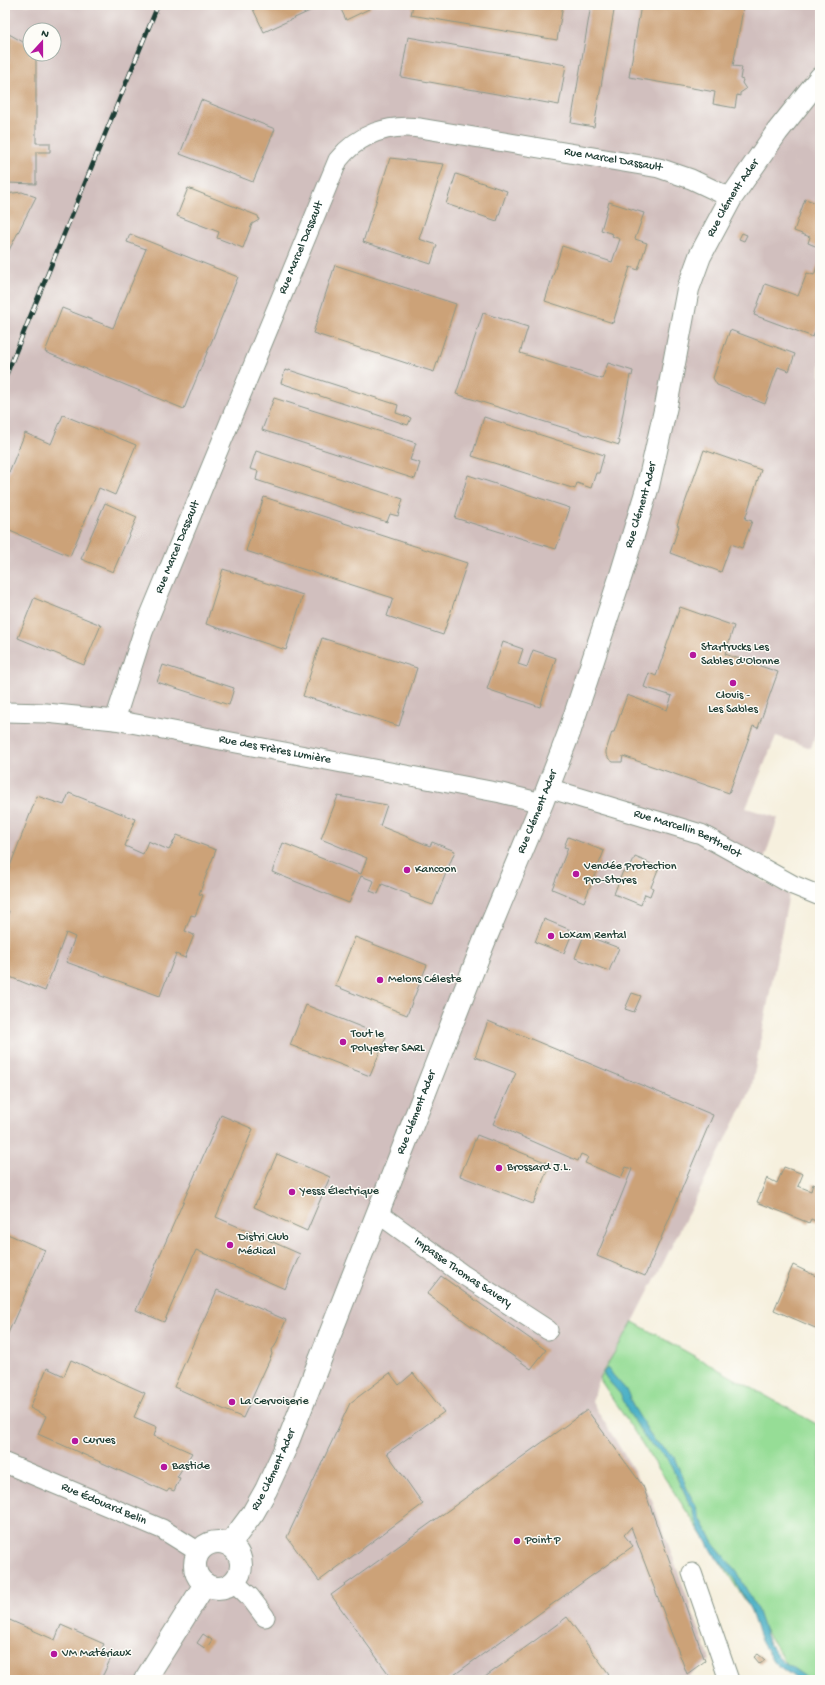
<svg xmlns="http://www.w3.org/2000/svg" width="825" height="1685" viewBox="0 0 825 1685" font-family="'Gochi Hand',sans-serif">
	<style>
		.industrial { fill: #d1bfbe; fill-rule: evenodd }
		.green { fill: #96dd96; stroke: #5a8d65 }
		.water { fill: #45adc4; stroke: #32757c }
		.building { fill: #cca278 }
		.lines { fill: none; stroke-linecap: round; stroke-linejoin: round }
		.street-casing { stroke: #8a9689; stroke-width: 21 }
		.secondary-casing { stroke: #8a9689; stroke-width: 24 }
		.street { stroke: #fff; stroke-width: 19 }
		.secondary { stroke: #fff; stroke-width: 22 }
		.rail-casing { stroke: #1f3d34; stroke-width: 4.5 }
		.rail { stroke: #fdfcf7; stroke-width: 3; stroke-dasharray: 9; stroke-linecap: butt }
		.poi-dot { fill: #b5179e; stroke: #fdfcf7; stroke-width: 1.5 }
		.labels { text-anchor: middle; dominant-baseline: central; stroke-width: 3; stroke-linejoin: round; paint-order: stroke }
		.street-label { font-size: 12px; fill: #1f3d34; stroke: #fdfcf7 }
		.poi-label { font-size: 12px; fill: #1f3d34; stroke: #fdfcf7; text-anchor: start }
	</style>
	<rect width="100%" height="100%" fill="#fdfcf7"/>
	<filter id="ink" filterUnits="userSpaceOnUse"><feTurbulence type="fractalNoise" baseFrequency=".025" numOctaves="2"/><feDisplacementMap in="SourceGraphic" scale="8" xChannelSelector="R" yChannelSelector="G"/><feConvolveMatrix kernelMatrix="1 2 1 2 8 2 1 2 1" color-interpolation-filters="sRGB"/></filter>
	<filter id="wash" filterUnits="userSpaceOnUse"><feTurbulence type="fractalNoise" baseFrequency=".012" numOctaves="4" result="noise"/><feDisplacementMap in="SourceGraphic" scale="16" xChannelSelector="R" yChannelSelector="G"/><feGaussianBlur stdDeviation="0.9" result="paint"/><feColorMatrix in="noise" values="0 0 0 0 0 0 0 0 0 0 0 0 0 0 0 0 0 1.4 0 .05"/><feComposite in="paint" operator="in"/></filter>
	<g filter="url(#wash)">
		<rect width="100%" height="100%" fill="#f6f0de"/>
		<!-- industrial -->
		<path class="industrial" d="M5,5H820V721L811,748L776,736L746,808L778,818L758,878L789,894L751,1090L633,1322L599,1378L592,1402L652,1500L710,1660L683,1680H5ZM30,30H54V54H30Z"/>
		<!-- green -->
		<path class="green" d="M633,1322L820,1426V1680H808L787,1664L599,1378Z"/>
		<!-- water -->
		<path class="water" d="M607,1368L627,1391L633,1406L653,1439L674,1457L689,1493L695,1504L700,1518L716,1547L737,1572L757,1609L769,1644L780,1659L810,1680H798L773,1662L761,1641L750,1609L734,1579L712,1552L699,1529L692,1509L668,1460L663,1454L648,1442L629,1413L621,1395L608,1380L603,1373Z"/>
		<g id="blocks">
			<!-- building -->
			<path class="building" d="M251,5H323L264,32Z
				M339,5H369L371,8L346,20Z
				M413,5H563L557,40L411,15Z
				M591,5H615L594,127L571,123Z
				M641,5H720L743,9L733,66L742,67L740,79L743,80L742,83L746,89L740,93V96L737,95L735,108L713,104L715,92L629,77Z
				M9,34L30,46V54H36V143H50V152H36V184L8,183Z
				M408,37L566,65L559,105L401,77Z
				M201,100L275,129L253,182L180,154Z
				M390,158L444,164L419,239L437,245L431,264L363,242Z
				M456,174L507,191L497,221L446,204Z
				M188,188L258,216L259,220L252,224L243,248L217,238L219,232L177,216Z
				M22,192L36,197L5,258V194Z
				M805,199L820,204V248L808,243L810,237L794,231Z
				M609,202L644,213L635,239L647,243L638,270L630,267L613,323L545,301L562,246L612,262L620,239L612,236L613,234L601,230Z
				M742,233L747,235L744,241L739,239Z
				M130,234L238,277L184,409L45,352L62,308L113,328L146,249L127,242Z
				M820,259V318L813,337L754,315L765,284L798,296L807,273L814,275Z
				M335,265L456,304L434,372L313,333Z
				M483,313L528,327L520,353L602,379L608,363L633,371L632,376L630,375L618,440L620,441L619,445L456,394Z
				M730,330L795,354L789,371L778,367L765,404L717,385L713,378Z
				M285,370L289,371V370L398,405L396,413L411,418L408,425L281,383Z
				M274,398L416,443L410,460L420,463L415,479L262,430Z
				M63,415L136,445L115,495L99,488L70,556L5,529V482L25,433L51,444Z
				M484,417L604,455L599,473H596L591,488L577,483L575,489L472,456Z
				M704,450L761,470L745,519L752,521L742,548L731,544L721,572L670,553L679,526L677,525Z
				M256,451L403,499L398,516L390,514L387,522L256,480L258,471L250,469Z
				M468,475L570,508L556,549L455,518Z
				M264,497L467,563L443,635L387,616L393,598L246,551Z
				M105,503L137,517L113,572L81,559Z
				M223,569L303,595L286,650L206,624Z
				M34,598L101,625L84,665L18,638Z
				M680,607L734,626L725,654L778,672L758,728L753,726L729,793L623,756L622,762H613L609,759L606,754V751L612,732H614L627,695L667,710L672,696L644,687L649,673L656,676Z
				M322,638L417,668L399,726L303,696Z
				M503,642L523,649L518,664L527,667L533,650L556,658L540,707L487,689Z
				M163,665L234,688L229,705L157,682Z
				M69,793L135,819L125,846L143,854L148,841L169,850L177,835L216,850L199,894L203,895L195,916L191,915L185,931L194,935L185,958L176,954L160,996L66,962L75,937L66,933L45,991L5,975V922L9,911L5,910V879L37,796L64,805Z
				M338,796L387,805L380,826L430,846L432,842L455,851L433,905L410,897V895L382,884L378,894L370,891L374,881L361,876L349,903L272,872L283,843L361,874L367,858L321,839Z
				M568,837L604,851L584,902L552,889L568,848L564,847Z
				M635,857L659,867L651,887L653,888L650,896L645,894L641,905L614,894L623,871L628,873Z
				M544,919L573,931L564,953L535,942Z
				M584,935L619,948L609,971L575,958Z
				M355,937L427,965L407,1015L335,986Z
				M632,993L641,996L634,1012L625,1009Z
				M306,1005L386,1037L370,1076L290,1045Z
				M488,1021L713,1115L645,1276L597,1256L632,1169L626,1167L621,1178L585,1163L588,1157L581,1154L578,1161L493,1124L516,1073L475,1057Z
				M221,1115L253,1129L216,1217L300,1254L285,1289L196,1250L164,1322L136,1310Z
				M477,1135L550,1164L533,1204L460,1176Z
				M277,1154L330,1177L307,1231L254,1207Z
				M784,1167L803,1174L798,1186L811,1191L813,1184L820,1187V1223L811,1219L809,1223L757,1202L767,1178L777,1183Z
				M5,1233L45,1250L5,1340Z
				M793,1265L820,1278V1330L774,1310Z
				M441,1276L546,1350L531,1369L427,1294Z
				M217,1290L286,1320L275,1346L271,1351L272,1354L269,1361L243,1418L174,1387Z
				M71,1360L145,1393L134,1417L157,1427L154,1436L192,1453L177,1477L180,1478L174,1491L169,1489L167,1492L38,1434L46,1416L30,1408L47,1368L64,1376Z
				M390,1373L399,1385L413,1373L444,1412L387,1453L423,1504L319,1581L287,1537L350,1403Z
				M587,1410L643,1486L705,1661L687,1674L631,1527L624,1535L633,1546L447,1680H393L331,1595Z
				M567,1617L609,1674L601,1680H481Z
				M5,1618L55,1640L61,1625L104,1644L102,1648L105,1657L110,1660L104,1673L100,1680H5Z
				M203,1634L212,1640L206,1649L197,1643Z
				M758,1654L765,1660L760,1664L754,1657Z"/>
		</g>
	</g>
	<g filter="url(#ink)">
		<use href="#blocks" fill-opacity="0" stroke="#8a9689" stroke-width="1"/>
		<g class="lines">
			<!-- street casing -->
			<g class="street-casing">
				<g id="street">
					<path id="s1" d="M5,712L46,713L115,720L501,793L542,803"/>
					<path id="s2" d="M115,720L143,632L338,160C359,134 388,124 420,128L659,168L691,179L731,198"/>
					<path id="s3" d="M548,788L701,834L793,885L820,896"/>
					<path id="s4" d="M377,1216L386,1219L462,1274L548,1330"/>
					<path id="s5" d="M5,1463L162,1529L199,1552"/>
					<path d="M692,1573L729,1680"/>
					<path d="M234,1582L250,1597L265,1617"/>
				</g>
			</g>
			<!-- secondary casing -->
			<g class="secondary-casing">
				<g id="secondary">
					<circle cx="218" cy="1565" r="23"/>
					<path id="s6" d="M229,1545L253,1513L266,1490L285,1449L484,942L542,803L569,733L621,575L648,486L666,406L688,289L700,256L731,198L777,132L820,78"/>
					<path d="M145,1680L205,1584"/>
				</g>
			</g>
			<!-- street -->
			<use href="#street" class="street"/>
			<!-- secondary -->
			<use href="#secondary" class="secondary"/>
			<!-- rail casing -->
			<g class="rail-casing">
				<path id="rail" d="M5,378L158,5"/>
			</g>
			<!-- rail -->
			<use href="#rail" class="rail"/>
		</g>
	</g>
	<!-- markers -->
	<g class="poi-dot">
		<circle cx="693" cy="655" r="4"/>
		<circle cx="733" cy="683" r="4"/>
		<circle cx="407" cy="870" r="4"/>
		<circle cx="576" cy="874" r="4"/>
		<circle cx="551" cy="936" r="4"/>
		<circle cx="380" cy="980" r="4"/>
		<circle cx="343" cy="1042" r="4"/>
		<circle cx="499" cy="1168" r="4"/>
		<circle cx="292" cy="1192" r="4"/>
		<circle cx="230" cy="1245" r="4"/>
		<circle cx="232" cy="1402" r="4"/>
		<circle cx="75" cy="1441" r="4"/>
		<circle cx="164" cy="1467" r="4"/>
		<circle cx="517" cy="1541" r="4"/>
		<circle cx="54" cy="1654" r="4"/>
	</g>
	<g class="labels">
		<!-- street labels -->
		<g class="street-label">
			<text stroke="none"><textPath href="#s2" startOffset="891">Rue Marcel Dassault</textPath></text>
			<text stroke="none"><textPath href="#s6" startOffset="1444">Rue Clément Ader</textPath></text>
			<text stroke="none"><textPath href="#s2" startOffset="508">Rue Marcel Dassault</textPath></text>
			<text stroke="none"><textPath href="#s6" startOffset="1121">Rue Clément Ader</textPath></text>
			<text stroke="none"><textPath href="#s2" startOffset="184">Rue Marcel Dassault</textPath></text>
			<text stroke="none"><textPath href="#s1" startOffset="273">Rue des Frères Lumière</textPath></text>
			<text stroke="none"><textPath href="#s6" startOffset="797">Rue Clément Ader</textPath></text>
			<text stroke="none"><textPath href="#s3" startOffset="147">Rue Marcellin Berthelot</textPath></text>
			<text stroke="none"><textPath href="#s6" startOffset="473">Rue Clément Ader</textPath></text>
			<text stroke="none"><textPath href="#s4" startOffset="103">Impasse Thomas Savery</textPath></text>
			<text stroke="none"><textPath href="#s6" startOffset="88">Rue Clément Ader</textPath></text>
			<text stroke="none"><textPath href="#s5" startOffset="107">Rue Édouard Belin</textPath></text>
		</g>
		<!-- poi labels -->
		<g class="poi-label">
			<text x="701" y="648">Startrucks Les<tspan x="701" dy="14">Sables d'Olonne</tspan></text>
			<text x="733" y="696" text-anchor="middle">Clovis -<tspan x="733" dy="14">Les Sables</tspan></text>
			<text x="584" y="867">Vendée Protection<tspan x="584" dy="14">Pro-Stores</tspan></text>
			<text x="415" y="870">Kancoon</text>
			<text x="559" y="936">Loxam Rental</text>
			<text x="388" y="980">Melons Céleste</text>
			<text x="351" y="1035">Tout le<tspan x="351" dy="14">Polyester SARL</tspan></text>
			<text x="507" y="1168">Brossard J.L.</text>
			<text x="300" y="1192">Yesss Électrique</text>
			<text x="238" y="1238">Distri Club<tspan x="238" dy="14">Médical</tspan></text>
			<text x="240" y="1402">La Cervoiserie</text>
			<text x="83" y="1441">Curves</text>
			<text x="172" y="1467">Bastide</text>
			<text x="525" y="1541">Point P</text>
			<text x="62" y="1654">VM Matériaux</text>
		</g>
	</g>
	<!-- margin -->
	<rect width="825" height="1685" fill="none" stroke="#fdfcf7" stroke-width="20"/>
	<!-- north arrow -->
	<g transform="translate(42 42) rotate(21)"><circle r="19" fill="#fdfcf7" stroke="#a4b0a9"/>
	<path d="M0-3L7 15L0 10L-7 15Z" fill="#b5179e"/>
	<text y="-6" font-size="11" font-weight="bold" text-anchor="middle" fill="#1f3d34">N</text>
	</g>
</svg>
